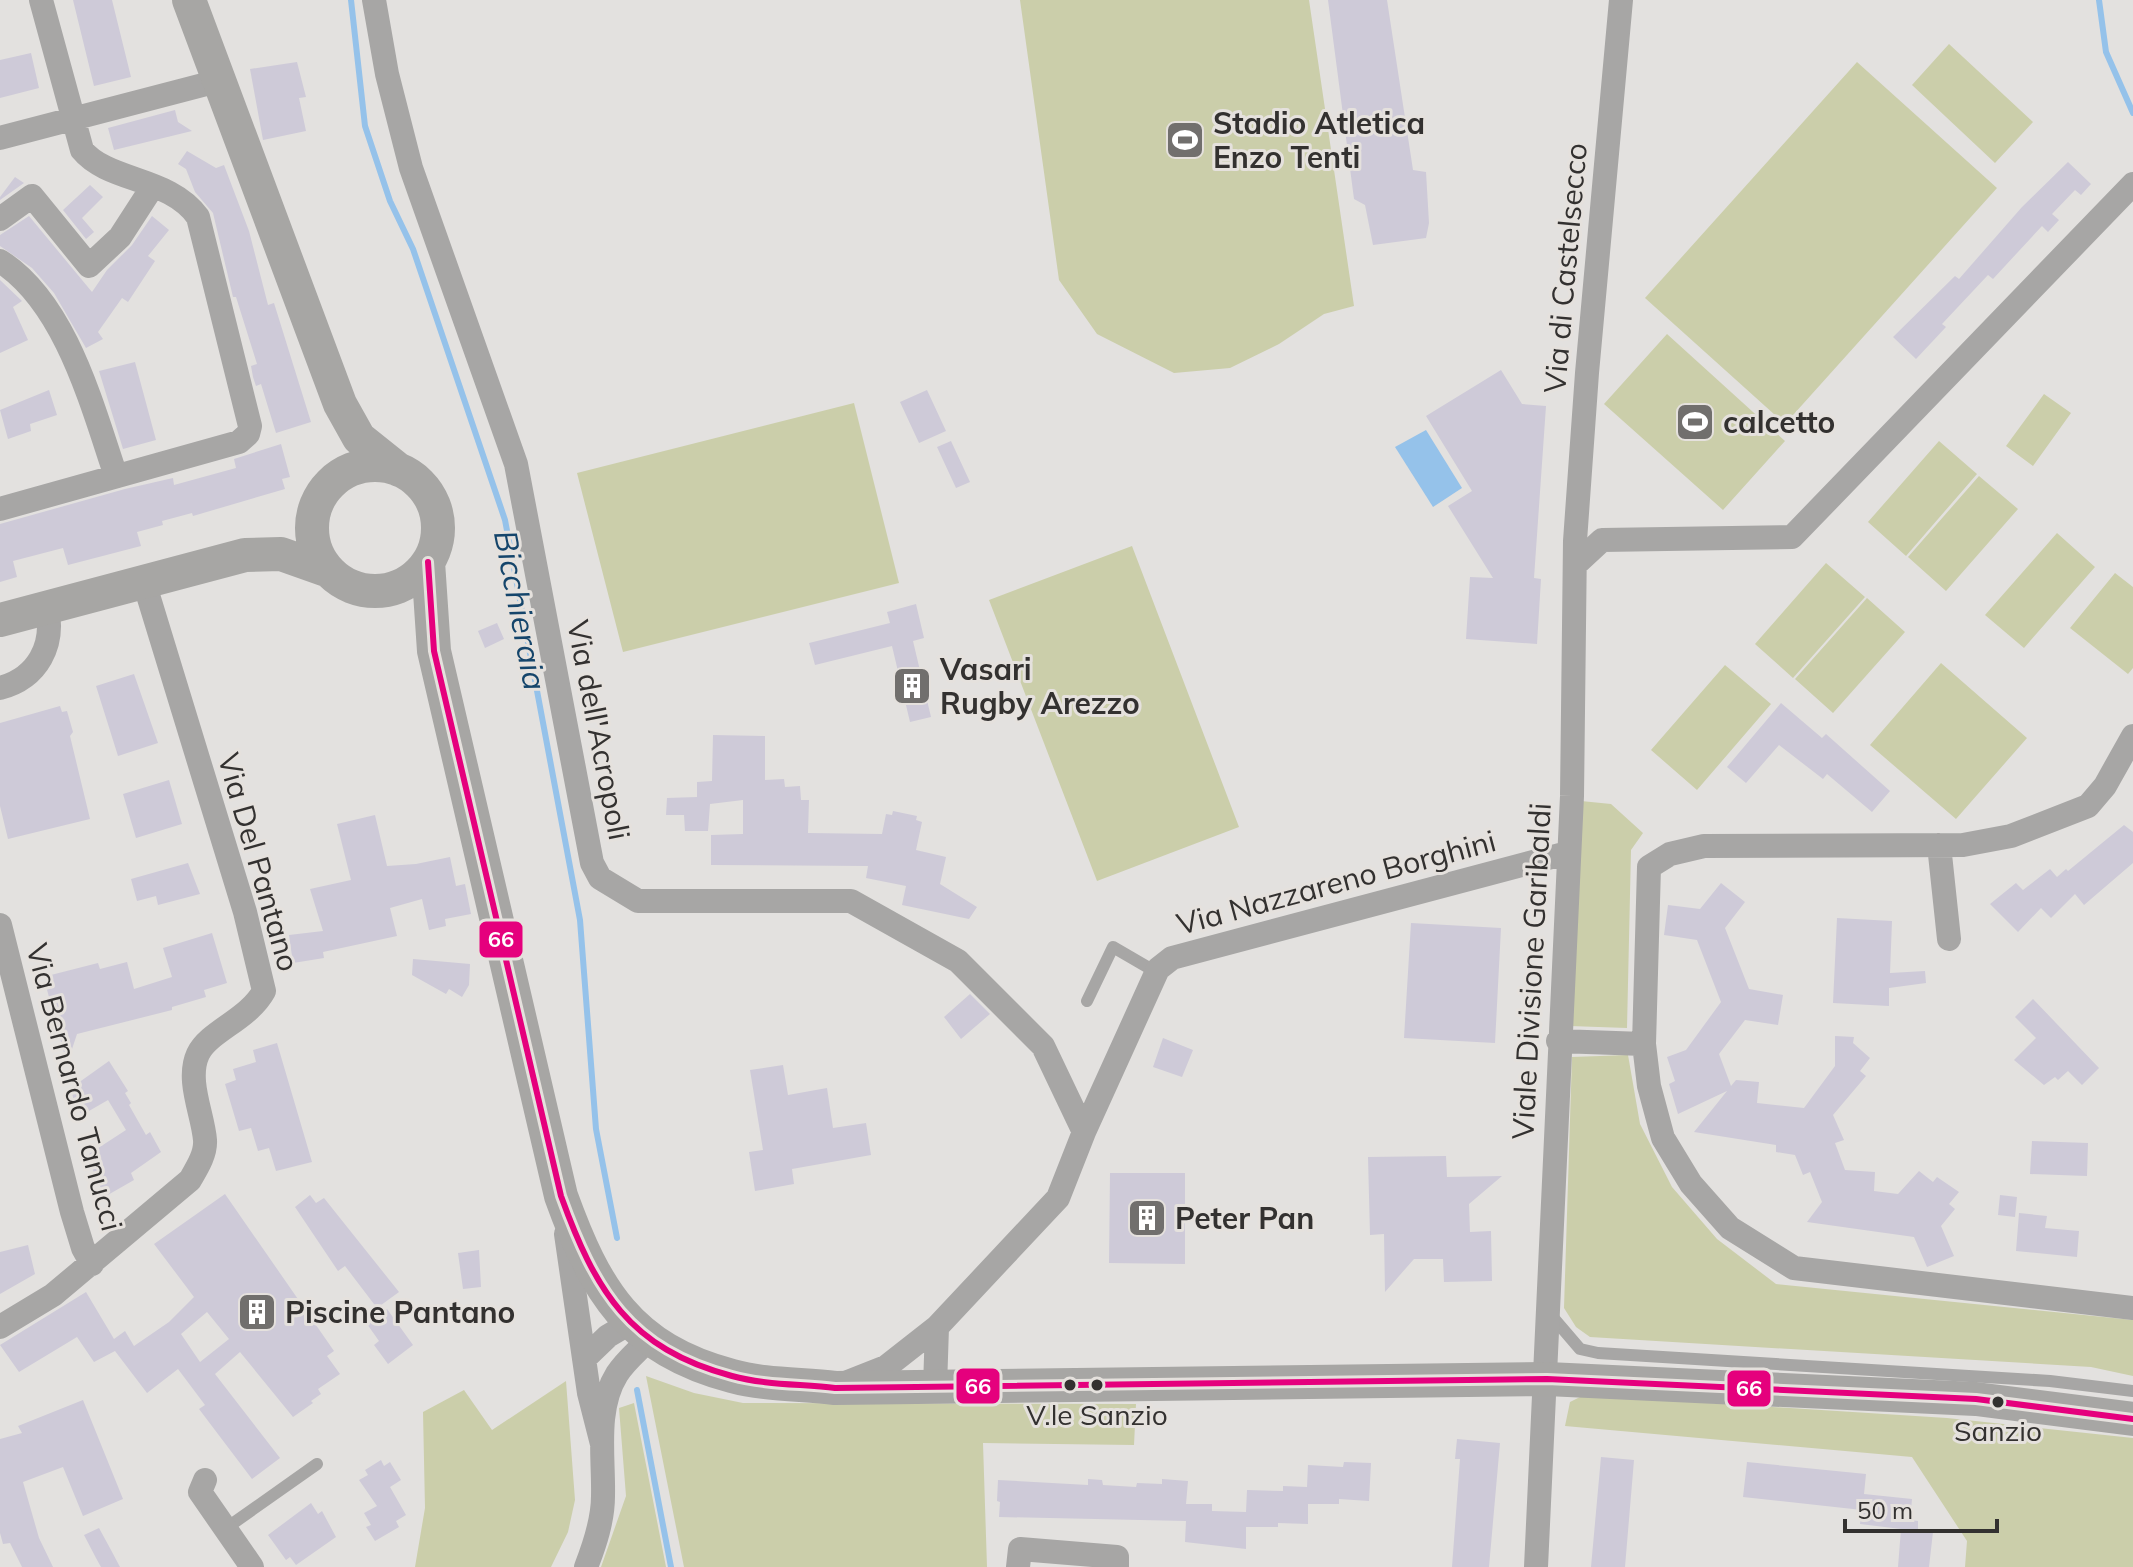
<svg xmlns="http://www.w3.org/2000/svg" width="2133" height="1567" viewBox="0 0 2133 1567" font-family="Mulish,sans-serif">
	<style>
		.green { fill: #cbceaa }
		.water { fill: #95c2ea }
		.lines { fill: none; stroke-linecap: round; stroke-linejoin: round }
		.stream { stroke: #95c2ea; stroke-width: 6 }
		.building { fill: #cecad8; fill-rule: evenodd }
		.lane { stroke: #a7a6a5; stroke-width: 12 }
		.street { stroke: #a7a6a5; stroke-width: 24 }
		.secondary { stroke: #a7a6a4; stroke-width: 34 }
		.bus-1-casing { stroke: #e5e1dd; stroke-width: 12 }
		.bus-1 { stroke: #e5007d; stroke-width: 6 }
		.bus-dot { fill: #333130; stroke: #e5e1dd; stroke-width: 3 }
		.labels { text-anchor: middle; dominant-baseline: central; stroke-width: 6; stroke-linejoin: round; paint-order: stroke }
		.bus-label { font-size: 28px; fill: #333130; stroke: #e5e1dd }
		.poi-label { font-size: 30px; font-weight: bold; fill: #333130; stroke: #e5e1dd; text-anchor: start }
		.street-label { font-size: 30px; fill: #333130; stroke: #e5e1dd }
		.water-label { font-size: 32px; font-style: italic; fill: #15456b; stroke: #e5e1dd }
		.line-badge { stroke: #e5e1dd; stroke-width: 3 }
		.badge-label { font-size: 22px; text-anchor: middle; font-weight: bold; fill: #fff }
	</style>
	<rect width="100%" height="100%" fill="#e3e1df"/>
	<!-- green -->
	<path class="green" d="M1020,0H1309L1354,306L1324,314L1279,344L1230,368L1174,373L1097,334L1059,280Z
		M1949,44L2033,122L1995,163L1912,85Z
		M1857,62L1997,188L1785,424L1645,298Z
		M1667,334L1785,441L1723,510L1604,404Z
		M2044,394L2071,413L2033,466L2006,446Z
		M854,403L899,583L623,652L577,473Z
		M1939,441L1977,474L1906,556L1868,522Z
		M1979,476L2018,509L1946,591L1908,557Z
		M2057,533L2095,567L2024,648L1985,615Z
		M1132,546L1239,827L1097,881L989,600Z
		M1826,563L1865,597L1793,678L1755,644Z
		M2115,573L2133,587V668L2128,674L2070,628Z
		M1867,598L1905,632L1833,713L1795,679Z
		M1941,663L2027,738L1956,819L1870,745Z
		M1725,665L1771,704L1697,790L1651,750Z
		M1581,801L1611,804L1643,833L1631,850L1627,1028L1570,1026Z
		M1628,1055L1640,1124L1672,1187L1717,1239L1776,1284L2133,1320V1376L2091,1367L1590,1337L1576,1327L1564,1308L1572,1057Z
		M646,1376L694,1393L743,1403L1136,1404L1134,1445L983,1443L987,1567H684Z
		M566,1381L575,1500L568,1532L551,1567H415L425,1508L423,1412L464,1390L492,1430Z
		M1584,1395L1947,1418L2133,1438V1567H1965L1967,1541L1912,1457L1565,1426L1570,1402Z
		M634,1403L666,1567H601L626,1496L619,1408Z"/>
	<!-- water -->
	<path class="water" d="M1426,430L1462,488L1433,507L1395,447Z"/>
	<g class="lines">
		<!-- stream -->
		<path class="stream" d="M351,0L365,126L390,201L413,249L505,520L580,920L596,1129L617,1238
			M2099,0L2106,52L2133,113
			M637,1390L671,1567"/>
	</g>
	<!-- building -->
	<path class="building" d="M73,0H112L131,77L94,86Z
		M1328,0H1387L1413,170L1426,172L1429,223L1426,238L1373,245L1365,205L1354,199Z
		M31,53L39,88L0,98V60Z
		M297,62L306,97L299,98L306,131L263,140L250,69Z
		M175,110L178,122L192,131L114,150L108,128Z
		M187,151L216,168L224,165L249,231L268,305L274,303L311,422L276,433L261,384L256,386L253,377L251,366L257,364L236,297H233L213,213L195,192L186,169L178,164Z
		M2068,162L2091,184L2081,195L2075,190L2052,214L2059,220L2048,232L2042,226L1993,279L1988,275L1942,324L1946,327L1916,359L1893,337L1955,276L1959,279L2022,207Z
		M15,177L24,183L0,200V197Z
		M90,185L103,197L82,218L94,232L86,239L63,210Z
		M29,216L92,292L107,270L132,245L152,216L169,230L148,256L155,261L128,302L122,298L98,332L103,339L86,348L54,293L32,268L0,246V235Z
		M0,280L22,301L13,307L28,340L0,353Z
		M135,362L156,440L123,449L99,371Z
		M1501,370L1522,404L1546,406L1534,578L1541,579L1537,644L1466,639L1470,577L1493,578L1448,506L1472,491L1426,416Z
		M49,390L57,415L30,424L31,431L8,439L0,410Z
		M927,390L946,431L919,443L900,402Z
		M951,441L970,482L956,488L937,447Z
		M281,444L290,477L282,479L285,489L193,516L192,513L162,521L163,525L137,532L141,546L68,565L63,548L13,561L17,577L0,582V524L125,489L173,478L174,485L236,468L234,459Z
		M916,604L924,638L913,641L931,717L910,722L892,646L815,665L809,643L890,623L887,612Z
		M497,623L504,639L485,648L478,631Z
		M134,674L158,743L118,756L96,686Z
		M1781,703L1822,738L1826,734L1890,791L1872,812L1827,774L1823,779L1779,745L1746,783L1727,767Z
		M60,706L62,712L67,711L73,732L70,736L90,819L8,839L0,806V723Z
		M713,735L765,736V780L784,779L785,787L800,786L801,800H809L808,833L882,834L886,814L892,815L893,811L917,816L916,820L922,822L916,850L946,857L940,884L977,907L969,919L902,905L906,886L866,878L868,866L711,865V835L743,834V800L710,804L708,831H685L684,815H666L667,798L697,797V782L712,781Z
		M169,780L182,824L136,838L123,794Z
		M375,815L387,866L416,864L450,857L456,886L465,884L471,914L445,919L446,926L429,930L422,899L390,908L397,936L323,952L324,958L293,963L289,935L323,931L310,889L351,880L337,824Z
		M2124,825L2133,832V863L2084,905L2075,894L2051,918L2041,908L2018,932L1990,904L2016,883L2023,890L2050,869L2057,877L2066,869L2068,871Z
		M188,863L200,894L158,905L156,896L137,901L131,879Z
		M1721,883L1745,902L1725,928L1749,989L1783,995L1778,1025L1745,1020L1719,1054L1731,1086L1736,1080L1759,1082L1757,1103L1804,1108L1835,1066V1036L1854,1037L1853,1043L1870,1058L1860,1071L1866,1076L1833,1115L1844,1140L1835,1143L1845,1170L1875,1172L1874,1191L1898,1194L1919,1171L1933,1182L1937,1177L1959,1192L1949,1204L1955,1209L1941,1226L1954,1256L1927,1267L1914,1237L1807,1222L1822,1202L1810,1172L1803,1175L1795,1155L1776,1152V1145L1694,1132L1727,1091L1678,1114L1669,1084L1675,1081L1667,1057L1686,1050L1721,1002L1697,940L1664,935L1668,905L1700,909Z
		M1837,918L1892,921L1890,973L1925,971L1926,983L1889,988V1006L1833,1003Z
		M1411,923L1501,928L1495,1043L1404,1038Z
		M212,933L227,983L204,990L206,997L172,1007V1010L77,1034L67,1064L46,986L48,985L47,976L98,963L100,969L127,962L134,989L172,977L163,948Z
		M413,959L470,964L469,985L462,997L449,989L446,994L412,975Z
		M970,994L990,1014L961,1039L944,1017Z
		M2033,999L2099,1068L2082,1085L2068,1071L2058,1080L2055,1077L2044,1085L2014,1060L2036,1038L2015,1017Z
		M1163,1038L1193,1050L1182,1077L1153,1067Z
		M277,1043L312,1162L276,1171L269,1148L258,1151L251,1128L239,1131L225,1084L236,1080L233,1069L256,1062L253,1050Z
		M109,1061L128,1091L125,1093L131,1103L129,1105L146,1135L150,1132L161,1152L131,1173L134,1180L106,1196L95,1178L89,1154L126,1130L108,1100L82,1115L74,1102L71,1088Z
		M783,1065L788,1095L827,1088L833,1128L866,1123L871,1155L792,1169L794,1184L755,1191L749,1152L763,1150L750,1070Z
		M2032,1141L2088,1143L2087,1176L2030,1174Z
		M1446,1156L1447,1177L1502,1176L1469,1204L1470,1232L1491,1231L1492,1281L1444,1282L1443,1259H1414L1385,1292L1384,1234L1370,1235L1368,1157Z
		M1110,1173H1185V1264L1109,1263Z
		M225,1194L334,1351L327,1356L340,1374L318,1389L321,1394L311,1401L313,1403L293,1417L240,1352L215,1374L280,1458L252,1479L199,1409L205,1405L178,1369L147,1393L115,1351L94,1362L77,1337L19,1372L0,1345L86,1292L114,1339L125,1331L134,1346L169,1322L194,1297L154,1244ZM207,1312L229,1339L200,1362L181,1334Z
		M310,1195L316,1203L324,1198L399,1292L377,1308L345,1266L338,1271L295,1207Z
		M2000,1195L2017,1197L2015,1217L1998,1215Z
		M2019,1213L2047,1216L2045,1228L2079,1231L2077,1257L2016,1251Z
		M28,1245L35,1274L0,1294V1252Z
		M479,1250L481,1287L463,1289L458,1253Z
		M387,1309L413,1345L388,1364L374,1345L379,1341L367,1324Z
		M83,1400L123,1499L83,1516L63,1467L23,1482L39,1538L53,1567H22L10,1543L3,1544L0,1533V1439L22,1433L18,1426Z
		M1457,1439L1500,1443L1489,1567H1452L1460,1459H1455Z
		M1601,1457L1634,1460L1625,1567H1591Z
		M381,1460L384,1466L390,1462L401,1480L390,1487L406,1515L396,1521L399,1527L375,1541L366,1527L371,1525L364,1513L377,1506L359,1480L368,1475L365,1470Z
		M1344,1462L1371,1463L1369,1501L1339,1499V1504H1308V1524L1278,1523V1527H1246V1549L1185,1542L1186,1521L999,1517L1000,1502L997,1501L998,1480L1088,1485V1479L1102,1480L1103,1485L1136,1487L1137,1483L1162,1484V1479L1188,1481L1186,1504H1212V1511L1246,1512L1247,1490L1283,1491V1486L1307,1487L1308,1465L1343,1467Z
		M1747,1462L1866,1474L1864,1494L1912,1499L1910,1520L1918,1521V1531L1933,1532L1929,1567H1898L1901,1529L1860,1524L1862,1510L1743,1497Z
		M311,1503L318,1514L322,1511L336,1537L296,1565L290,1557L286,1560L268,1535Z
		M99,1528L111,1550L120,1567H101L96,1558L84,1535Z"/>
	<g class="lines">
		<!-- lane -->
		<path class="lane" d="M1087,1001L1113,947L1156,972
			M1550,1314L1580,1349L1598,1353L2050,1381L2133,1391
			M225,1529L317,1464"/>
		<!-- street -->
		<path class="street" d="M374,0L387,74L411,168L516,464L592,863L600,878L638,901H851L958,961L1043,1046L1084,1132L1058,1198L937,1327L935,1387
			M0,138L218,81
			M0,219L32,196L89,266L120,237L153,186
			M0,261C66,303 92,406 116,476
			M0,509L239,442L248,434L250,426L198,217C170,177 108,182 82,150L41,0
			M1575,565L1602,540L1792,537L2133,184
			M0,688C38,678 55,645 47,608
			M1939,845L1949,939
			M0,925L72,1212L83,1248L92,1264
			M1558,1041L1644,1044L1649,1086L1663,1138L1691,1184L1730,1228L1794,1268L2133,1308
			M1644,1044L1649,867L1670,854L1704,846L1963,845L2011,836L2088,806L2105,786L2133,736
			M1084,1132L1158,969L1172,958L1567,853
			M566,1234L589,1393L602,1444
			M0,1327L53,1295L190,1180C197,1168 206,1154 205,1140C203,1114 186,1080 198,1054C209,1031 248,1020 264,991L245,912L144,582
			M584,1359L608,1336L630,1323
			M848,1382L886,1367L937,1327
			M205,1480L200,1492L252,1567
			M586,1567C595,1544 603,1520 603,1496C604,1457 595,1409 617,1374C625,1361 639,1350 650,1338
			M1018,1567L1020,1549L1117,1557V1567
			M1536,1567L1572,796L1575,541L1587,373L1621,0"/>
		<!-- secondary -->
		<path class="secondary" d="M189,0L340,404L359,438L399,470
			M312 528a63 63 0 1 1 126 0a63 63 0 1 1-126 0Z
			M428,562L434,651L561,1196C595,1290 629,1349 732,1376C764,1385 802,1384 835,1388L1547,1379L1976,1399L2133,1419
			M0,620L245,555L281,554L329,571"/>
		<!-- bus-1 casing -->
		<g class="bus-1-casing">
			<path id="bus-1" d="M428,562L434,651L561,1196C595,1290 629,1349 732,1376C764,1385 802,1384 835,1388L1547,1379L1976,1399L2133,1419"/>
		</g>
		<!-- bus-1 -->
		<use href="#bus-1" class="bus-1"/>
	</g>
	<!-- icons -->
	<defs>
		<g id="stadium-square" transform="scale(2)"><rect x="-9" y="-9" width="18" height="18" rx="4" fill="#716f6d" stroke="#e5e1dd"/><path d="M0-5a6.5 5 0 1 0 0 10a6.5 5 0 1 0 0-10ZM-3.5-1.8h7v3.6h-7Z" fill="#fff"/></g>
		<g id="building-square" transform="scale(2)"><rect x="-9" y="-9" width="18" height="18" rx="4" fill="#716f6d" stroke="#e5e1dd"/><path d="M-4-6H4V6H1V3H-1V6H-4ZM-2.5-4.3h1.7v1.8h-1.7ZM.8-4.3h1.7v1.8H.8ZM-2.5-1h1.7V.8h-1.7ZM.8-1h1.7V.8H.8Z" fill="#fff"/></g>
	</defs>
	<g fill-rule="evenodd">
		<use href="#stadium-square" x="1185" y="140"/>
		<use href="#stadium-square" x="1695" y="422"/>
		<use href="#building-square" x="912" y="686"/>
		<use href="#building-square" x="1147" y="1218"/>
		<use href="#building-square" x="257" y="1312"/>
	</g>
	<!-- markers -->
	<g class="bus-dot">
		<circle cx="1070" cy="1385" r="7"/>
		<circle cx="1097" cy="1385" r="7"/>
		<circle cx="1998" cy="1402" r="7"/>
	</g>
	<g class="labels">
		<!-- bus labels -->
		<g class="bus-label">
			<text x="1097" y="1414">V.le Sanzio</text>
			<text x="1998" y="1430">Sanzio</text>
		</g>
		<!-- poi labels -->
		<g class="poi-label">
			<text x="1213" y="123">Stadio Atletica<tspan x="1213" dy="34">Enzo Tenti</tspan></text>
			<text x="1723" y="422">calcetto</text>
			<text x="940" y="669">Vasari<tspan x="940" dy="34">Rugby Arezzo</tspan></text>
			<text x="1175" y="1218">Peter Pan</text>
			<text x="285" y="1312">Piscine Pantano</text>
		</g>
		<!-- street labels -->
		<g class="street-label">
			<text transform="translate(1565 268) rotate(-85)">Via di Castelsecco</text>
			<text transform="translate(599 730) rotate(79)">Via dell'Acropoli</text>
			<text transform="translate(259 862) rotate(74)">Via Del Pantano</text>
			<text transform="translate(1336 882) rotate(-15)">Via Nazzareno Borghini</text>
			<text transform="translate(1531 971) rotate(-87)">Viale Divisione Garibaldi</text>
			<text transform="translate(75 1087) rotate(75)">Via Bernardo Tanucci</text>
		</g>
		<!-- water labels -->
		<g class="water-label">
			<text transform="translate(521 610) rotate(79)">Bicchieraia</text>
		</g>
	</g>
	<g class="line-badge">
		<rect x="478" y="920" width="46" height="39" rx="8" fill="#e5007d"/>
		<rect x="955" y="1367" width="46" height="38" rx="8" fill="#e5007d"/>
		<rect x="1726" y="1369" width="46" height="39" rx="8" fill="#e5007d"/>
	</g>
	<g class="badge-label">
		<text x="501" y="947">66</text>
		<text x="978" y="1394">66</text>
		<text x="1749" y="1396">66</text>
	</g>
	<!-- scale -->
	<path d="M1845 1519v12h152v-12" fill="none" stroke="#333130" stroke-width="4"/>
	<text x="1857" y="1519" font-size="24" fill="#333130" stroke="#e5e1dd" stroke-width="6" paint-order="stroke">50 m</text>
</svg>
